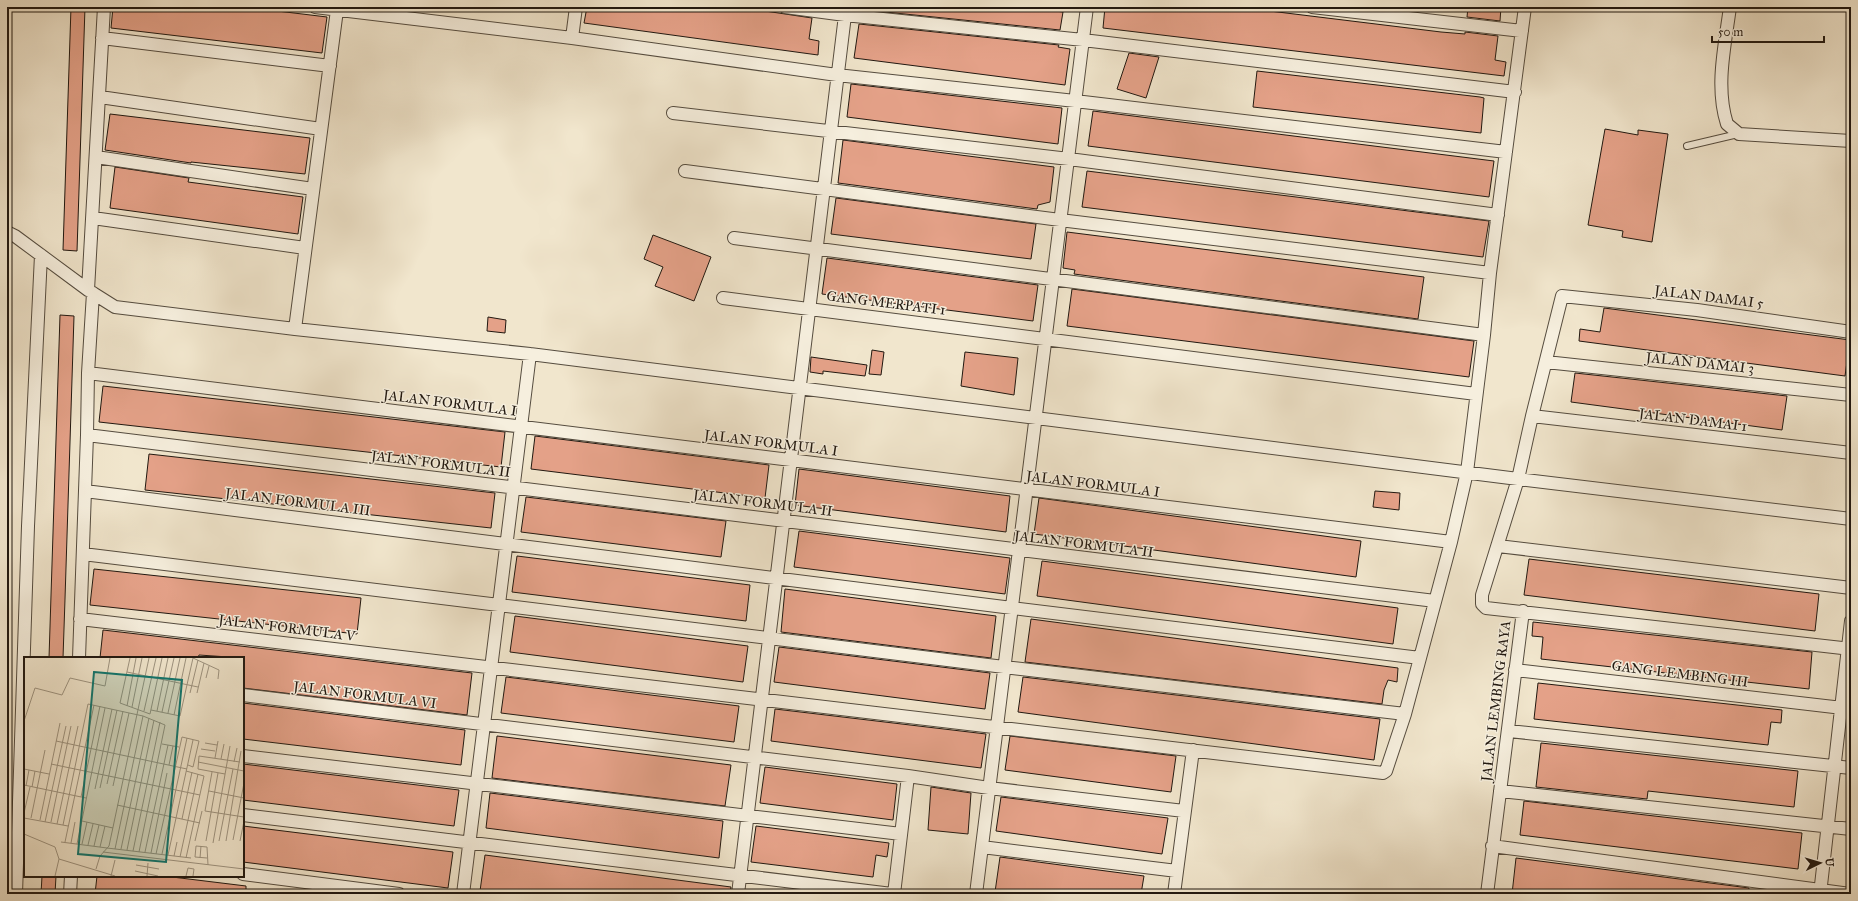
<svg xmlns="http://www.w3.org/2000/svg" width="1858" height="901" viewBox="0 0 1858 901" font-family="'IM FELL Great Primer',serif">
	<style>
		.building { fill: #e4a188; stroke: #211810 }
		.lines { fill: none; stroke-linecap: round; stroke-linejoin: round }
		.service-casing { stroke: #554c3f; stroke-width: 8 }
		.minor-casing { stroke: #554c3f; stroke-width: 14 }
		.service { stroke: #f6efde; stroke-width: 6 }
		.minor { stroke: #f6efde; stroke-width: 12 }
		.labels { text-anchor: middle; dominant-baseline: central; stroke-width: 3; stroke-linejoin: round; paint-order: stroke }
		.street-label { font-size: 14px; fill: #211810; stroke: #f6efde }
		.inset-road { fill: none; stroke: #9e9481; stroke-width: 1 }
		.view { fill: #0f766e; fill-opacity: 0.15; stroke: #0f766e; stroke-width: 2 }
		.inset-edge { fill: none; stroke: #211810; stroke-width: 2 }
	</style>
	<rect width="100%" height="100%" fill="#f1e6cd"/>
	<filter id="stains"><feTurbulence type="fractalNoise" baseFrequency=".005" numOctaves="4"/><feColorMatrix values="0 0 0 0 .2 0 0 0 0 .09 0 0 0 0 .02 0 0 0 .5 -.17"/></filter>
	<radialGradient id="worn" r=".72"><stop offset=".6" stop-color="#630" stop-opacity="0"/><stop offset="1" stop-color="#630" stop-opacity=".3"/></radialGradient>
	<!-- building -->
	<path class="building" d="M71,7H85L77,251L63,250Z
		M113,7H244L327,17L322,53L111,28Z
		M587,7H738L812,18L809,39L819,41L818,55L584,23Z
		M866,7H1025L1063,12L1060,30L866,10Z
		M1105,7H1237L1441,32L1465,34V32L1498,36L1495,60L1506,62L1504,76L1103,28Z
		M1468,7H1501L1500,21L1467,17Z
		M859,24L1059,45L1058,47L1070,49L1065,85L854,58Z
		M1129,53L1159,57L1146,98L1117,89Z
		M1257,71L1480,97L1484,98L1481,133L1253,107Z
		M851,84L1062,108L1058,144L847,117Z
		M1093,111L1494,161L1489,197L1088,146Z
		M110,114L310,138L305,174L191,162V163L105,150Z
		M1605,129L1638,135V130L1668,134L1652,242L1622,237L1623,231L1588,225Z
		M843,140L1054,167L1050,202L1038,205L1037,209L838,183Z
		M115,167L189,178L188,182L303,197L298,234L110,208Z
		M1087,171L1489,221L1483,257L1082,207Z
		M836,198L1036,224L1031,259L831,234Z
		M1067,232L1424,277L1418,319L1074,274L1075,270L1063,268Z
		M653,235L711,257L694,301L655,286L663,267L644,259Z
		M827,258L1038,285L1033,321L822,294Z
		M1072,289L1474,341L1469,377L1067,326Z
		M1604,308L1850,340L1845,376L1579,341L1580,329L1600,332Z
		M60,315L74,316L65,599L63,658H49Z
		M488,317L506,320L505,333L487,331Z
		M872,350L884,352L881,375L869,374Z
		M965,352L1018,358L1014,395L961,386Z
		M811,357L867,365L865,376L823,371V374L810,372Z
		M1575,373L1787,396L1782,430L1571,402Z
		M103,386L505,432L501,467L99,422Z
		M535,436L769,465L765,498L531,469Z
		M149,454L495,493L491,528L145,490Z
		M799,469L1010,496L1006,532L795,505Z
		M1375,491L1400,493L1399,510L1373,507Z
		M526,497L726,521L721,557L521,532Z
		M1039,498L1361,541L1356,577L1034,534Z
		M799,531L1010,558L1005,594L794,567Z
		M517,556L750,585L746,621L512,592Z
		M1529,559L1819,594L1815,631L1524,595Z
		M1042,561L1398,608L1393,644L1037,596Z
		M94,569L361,598L357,634L90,605Z
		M785,589L996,616L991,658L781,632Z
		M515,616L748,646L743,682L510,652Z
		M1031,619L1398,668L1397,682L1388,680L1384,690L1382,704L1025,662Z
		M1533,622L1812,652L1809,689L1541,659L1543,637L1532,636Z
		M103,630L472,673L467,715L243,688V658L199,655L198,658H100Z
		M779,647L990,673L985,709L774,682Z
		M506,677L739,706L734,742L501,713Z
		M1023,677L1380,719L1374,760L1018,712Z
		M1538,683L1782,710L1781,723L1771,722L1768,745L1534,719Z
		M243,703L465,730L461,765L243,739Z
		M775,709L986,734L981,768L771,741Z
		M497,736L731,765L725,806L492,778Z
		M1010,736L1176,756L1171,792L1005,770Z
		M1541,743L1798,771L1794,807L1648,791L1647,799L1536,787Z
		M243,764L459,790L454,826L243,800Z
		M765,767L897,784L893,820L760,803Z
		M931,787L971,793L968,834L928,830Z
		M490,793L723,821L719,858L486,828Z
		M1001,797L1168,818L1162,854L996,831Z
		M1524,801L1802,833L1798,869L1520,835Z
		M243,826L453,852L448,888L243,862Z
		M756,826L889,843L887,857L876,855L873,877L751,862Z
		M485,855L731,887L730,894H678L659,891L658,894H500L480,891Z
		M1000,857L1144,876L1141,894H1007L995,892Z
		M1516,858L1749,888L1748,894H1696L1675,892V894H1512Z
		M42,876H56L55,894H41Z
		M97,876H164L246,886V894H192L174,892L173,894H95Z"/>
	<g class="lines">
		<!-- service casing -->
		<g class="service-casing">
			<path id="service" d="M1687,146L1738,134"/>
		</g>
		<!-- minor casing -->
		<g class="minor-casing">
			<path id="minor" d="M315,7L572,38L837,75L1075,101L1506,152
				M785,7L845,15L1083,40L1515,92
				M1312,7L1522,31
				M1730,7C1725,45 1715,87 1727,124L1739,134L1851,141
				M102,38L330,66
				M572,38L576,7
				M100,97L321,129
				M673,113L1069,159L1498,215
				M96,157L313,189
				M685,171L1060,220L1490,273
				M93,218L305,248
				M7,232L15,236L88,290L115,307L295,329L530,354L1518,479L1851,519
				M734,238L1484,335
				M88,290L104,7
				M723,298L1476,394
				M295,329L337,10
				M1851,332L1697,310L1562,296L1532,416L1518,479L1482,595V604L1486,608L1851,649
				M1546,362L1851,395
				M88,373L1451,542
				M1532,416L1851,453
				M87,435L1435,601
				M85,491L1012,608L1420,658
				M1498,546L1851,588
				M83,554L1004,667L1405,714
				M80,619L1383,773L1386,771L1405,714L1420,658L1451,542L1467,472L1484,335L1490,273L1525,7
				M79,658L87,435L88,373L93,293
				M1515,670L1851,709
				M243,695L908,776L989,788L1184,811
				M1509,731L1851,768
				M243,756L901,834
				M1500,791L1851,829
				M243,815L892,894
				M1492,846L1850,894
				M982,847L1177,871
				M243,874L399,894
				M16,894L28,526L41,255
				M70,894L71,876
				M463,894L530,354
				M738,894L846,7
				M894,894L908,776
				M976,894L1087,7
				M1174,894L1193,750
				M1487,894L1523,611
				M1820,894L1851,621"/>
		</g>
		<!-- service -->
		<use href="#service" class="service"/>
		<!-- minor -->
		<use href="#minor" class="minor"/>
	</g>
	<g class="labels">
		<!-- street labels -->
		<g class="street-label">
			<text transform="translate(1709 297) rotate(7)">JALAN DAMAI 5</text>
			<text transform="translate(886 303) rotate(7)">GANG MERPATI 1</text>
			<text transform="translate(1700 363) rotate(6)">JALAN DAMAI 3</text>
			<text transform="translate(450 403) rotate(7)">JALAN FORMULA I</text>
			<text transform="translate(1693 420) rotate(7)">JALAN DAMAI 1</text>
			<text transform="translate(771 443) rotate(7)">JALAN FORMULA I</text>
			<text transform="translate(441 464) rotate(7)">JALAN FORMULA II</text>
			<text transform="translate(1093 484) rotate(7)">JALAN FORMULA I</text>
			<text transform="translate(298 502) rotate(7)">JALAN FORMULA III</text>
			<text transform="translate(763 503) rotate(7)">JALAN FORMULA II</text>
			<text transform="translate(1084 544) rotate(7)">JALAN FORMULA II</text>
			<text transform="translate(287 628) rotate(7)">JALAN FORMULA V</text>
			<text transform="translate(1680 674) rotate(7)">GANG LEMBING III</text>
			<text transform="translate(365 695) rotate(7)">JALAN FORMULA VI</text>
			<text transform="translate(1496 701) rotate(-83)">JALAN LEMBING RAYA</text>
		</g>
	</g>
	<!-- overview -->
	<g transform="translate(24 657)">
		<rect width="220" height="220" fill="#f1e6cd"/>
		<path class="inset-road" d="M106,1L96,46L126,57L138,1M169,1L195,13L194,22M103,15L174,30M182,21L185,9M166,36L174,3M173,36L180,6M103,49L112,1M108,50L118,1M127,53L156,59L169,1M120,54L132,1M133,54L144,1M138,55L150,1M144,56L156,1M150,58L162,1M0,64L11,31L38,38L46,21L81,29L86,1M32,84L163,112M181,86L193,88M138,87L155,90M177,92L191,94M191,101L194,84M197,102L200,87M174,105L220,114M210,105L213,91M27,107L176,138M145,108L149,89M0,112L25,117M188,115L181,154L220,160M201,117L174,112L175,99L216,105M83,127L99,54M0,128L62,141M2,129L5,113M89,129L105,56M8,130L11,114M76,131L93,53M71,132L88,52M185,134L220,141M57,140L76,49M93,148L176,166M0,156L6,130M0,161L44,169M7,161L21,93M158,162L168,115M16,163L36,66M58,164L89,171M21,165L42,69M27,165L47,69M33,167L54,69M39,168L64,47L119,59L141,68L115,195M0,177L31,190L35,202L91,219M209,183L220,126M171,184L178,154M182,184L194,116M195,184L209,112M202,184L217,94M216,184L220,164M37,185L83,191M41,185L70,48M47,186L51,165M189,186L206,89M53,187L81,51M58,187L63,165M64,188L69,167M70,189L75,168M76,190L81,169M83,191L167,201M91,192L119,59M97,192L125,61M103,193L130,63M109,194L136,65M79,195L220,212M121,195L144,88M127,196L143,116M132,197L158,80L175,84L169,110L164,108M138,197L163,81M144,198L169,83M150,199L153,185M156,200L174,117M162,201L180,119L162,114M176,201L177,189M183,201L171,200L172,189L183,190L184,208M112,208L135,212M72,212L76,199L85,189L125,1M111,214L134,219M31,219L35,202M87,219L91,203M123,219L124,206M162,219L164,211L170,212L169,219"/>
		<path class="view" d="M70,15L158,23L142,205L54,197Z"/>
		<rect width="220" height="220" class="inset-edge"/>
	</g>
	<!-- margin -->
	<rect width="1858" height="901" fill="none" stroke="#f1e6cd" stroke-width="24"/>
	<rect x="8" y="8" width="1842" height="885" fill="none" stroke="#211810" stroke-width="2"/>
	<rect x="12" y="12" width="1834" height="877" fill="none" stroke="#211810"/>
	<!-- north arrow -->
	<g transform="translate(1820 863) rotate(85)" stroke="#f6efde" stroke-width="3" paint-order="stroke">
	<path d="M0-3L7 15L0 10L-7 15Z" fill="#211810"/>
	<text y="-6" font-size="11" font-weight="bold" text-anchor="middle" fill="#211810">U</text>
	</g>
	<!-- scale -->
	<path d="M1712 36v6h112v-6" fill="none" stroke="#211810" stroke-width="2"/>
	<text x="1718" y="36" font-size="12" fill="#211810" stroke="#f6efde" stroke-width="3" paint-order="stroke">50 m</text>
	<rect width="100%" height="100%" filter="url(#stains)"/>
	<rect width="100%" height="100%" fill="url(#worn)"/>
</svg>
